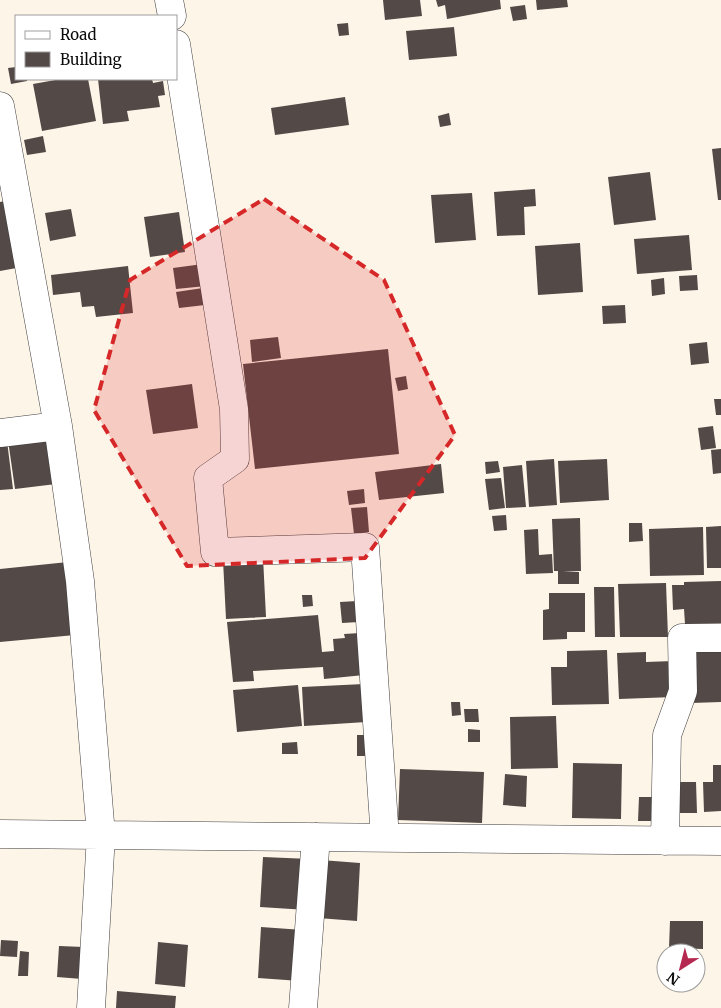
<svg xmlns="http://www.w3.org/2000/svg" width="721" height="1008" viewBox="0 0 721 1008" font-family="Merriweather,serif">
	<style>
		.building { fill: #534947 }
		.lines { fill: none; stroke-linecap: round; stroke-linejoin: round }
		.minor-casing { stroke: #3e3e3e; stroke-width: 29 }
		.minor { stroke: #fff; stroke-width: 28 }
		.marked { fill: #d62828; fill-opacity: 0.2; stroke: #d62828; stroke-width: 4; stroke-dasharray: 10 6; stroke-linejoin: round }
	</style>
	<rect width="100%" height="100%" fill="#fef5e9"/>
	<!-- building -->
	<path class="building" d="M383,0H420L422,16L385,20Z
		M436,0H500L501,9L447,19L445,5L438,7Z
		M536,0H567L568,7L537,10Z
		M525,5L527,19L513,21L510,7Z
		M348,23L349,35L339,36L337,24Z
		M454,27L457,56L409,60L406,31Z
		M16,67V79H27V81L11,84L8,68Z
		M61,79H88L96,121L42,131L33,84Z
		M98,79H152L153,83L163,81L165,95L158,96L160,107L127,111L129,121L103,124Z
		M345,97L349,125L275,135L271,108Z
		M449,113L451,125L440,127L438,116Z
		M43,136L46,152L27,155L24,140Z
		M721,148V200H718L712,149Z
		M650,172L656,220L614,225L608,177Z
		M535,189L536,206L524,207L525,235L497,236L494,192Z
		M472,193L476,240L435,243L431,195Z
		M10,200L22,267L0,271V202Z
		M71,209L76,236L50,241L45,213Z
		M179,212L185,252L150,257L144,217Z
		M689,235L692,270L637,274L634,239Z
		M580,243L583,292L538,295L535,246Z
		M203,264L206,286L176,289L173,268Z
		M128,266L133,313L96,317L94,306L82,307L80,292L53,295L51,275Z
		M697,275L698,290L680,291L679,276Z
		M664,278L665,294L652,296L651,280Z
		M203,288L205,305L179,308L176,292Z
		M625,305L626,323L603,324L602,306Z
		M278,337L281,358L252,362L250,340Z
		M707,342L709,363L691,365L689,344Z
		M388,349L399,454L255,469L243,364Z
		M406,376L408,389L398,391L395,378Z
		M192,384L198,428L153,434L146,390Z
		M714,399H721V415H716Z
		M713,426L716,448L701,450L698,428Z
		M50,435L56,484L15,489L8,440Z
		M7,441L13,489L0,490V442Z
		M721,449V473L713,474L711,450Z
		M554,459L557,505L529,507L526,461Z
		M607,459L609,500L560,503L558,461Z
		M498,461L500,472L486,474L485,462Z
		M441,464L444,493L379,500L375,472Z
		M522,465L526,507L506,508L503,467Z
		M501,478L505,508L489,510L485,479Z
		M364,489L365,503L349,505L347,491Z
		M367,507L369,532L354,534L351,508Z
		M506,515L507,530L494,531L492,516Z
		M580,518L581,571H563L579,572V584H558V571H554L552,519Z
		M629,523H642L643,541L629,542Z
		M721,526V568H707L706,527Z
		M703,527L704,575L650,576L649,529Z
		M538,529L539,555L552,554L553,573L526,574L524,530Z
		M263,557L266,617L226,619L223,560Z
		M68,562L75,635L0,642V569Z
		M721,581V623L685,624L684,609L673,610L672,585H684V582Z
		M666,583L668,637H620L618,584Z
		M594,587H614L615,637H595Z
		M549,593H585V632H567V639L543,640V610L549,609Z
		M302,595H312L313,606L303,607Z
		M357,601L359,622L342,623L340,602Z
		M318,615L322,652L334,651L333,639L345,638L344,634L360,633L364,675L324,679L323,667L253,671L254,681L233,682L227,622Z
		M607,650L609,704L552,705L551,667H567V651Z
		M721,650V702L691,703L689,651Z
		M646,652V662L673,661L674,697L619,699L617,653Z
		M364,684L366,722L304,726L302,687Z
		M298,685L302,726L237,732L233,690Z
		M451,702H460L461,715L452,716Z
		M464,709H478L479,722H465Z
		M556,716L558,768L511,769L510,717Z
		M468,729L480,730V742H468Z
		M357,735H371L370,756H357Z
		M297,742L298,754H282V743Z
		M573,763L622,764L621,819L572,818Z
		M713,765H721V811L704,812L703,782H713Z
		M400,769L484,772L482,823L398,820Z
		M505,774L527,776L526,807L503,805Z
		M674,782H696L697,813H675Z
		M639,797H656V821H638Z
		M263,857L310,859L307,910L260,907Z
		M321,860L360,863L357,921L318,918Z
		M670,921H703V949L669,948Z
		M261,927L303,930L300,981L258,978Z
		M1,940L18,941L17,957L0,956Z
		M158,942L188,945L185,987L155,984Z
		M59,946L84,947L82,979L57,977Z
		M20,951L29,952L28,976H18Z
		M117,991L176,996L175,1008H116Z"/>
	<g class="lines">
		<!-- minor casing -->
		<g class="minor-casing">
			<path id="minor" d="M169,0L172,16
				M176,44L234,409L235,459L208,478L215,552L365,547L385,838
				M0,106L58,426L80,581L101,835L721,841
				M0,433L58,426
				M0,834L101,835L91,1008
				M665,841L667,735L683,691L682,638H721
				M303,1008L316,837"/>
		</g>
		<!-- minor -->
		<use href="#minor" class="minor"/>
	</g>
	<!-- marked area -->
	<path class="marked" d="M264,199L384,280L455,435L365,558L187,566L94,410L130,280Z"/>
	<!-- legend -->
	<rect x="15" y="15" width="162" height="65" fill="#ffffff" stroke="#9d9d9d"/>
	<rect x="25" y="31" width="25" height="8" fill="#ffffff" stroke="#9d9d9d"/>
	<text x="60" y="40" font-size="15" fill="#0b0b0b">Road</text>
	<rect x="25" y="52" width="25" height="15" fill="#534947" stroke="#9d9d9d"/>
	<text x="60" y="65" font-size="15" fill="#0b0b0b">Building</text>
	<!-- north arrow -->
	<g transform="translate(681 968) rotate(216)"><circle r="24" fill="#ffffff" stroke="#9d9d9d"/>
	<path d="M0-4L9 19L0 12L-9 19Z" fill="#b5284f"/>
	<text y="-8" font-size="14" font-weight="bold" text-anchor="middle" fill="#0b0b0b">N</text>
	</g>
</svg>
